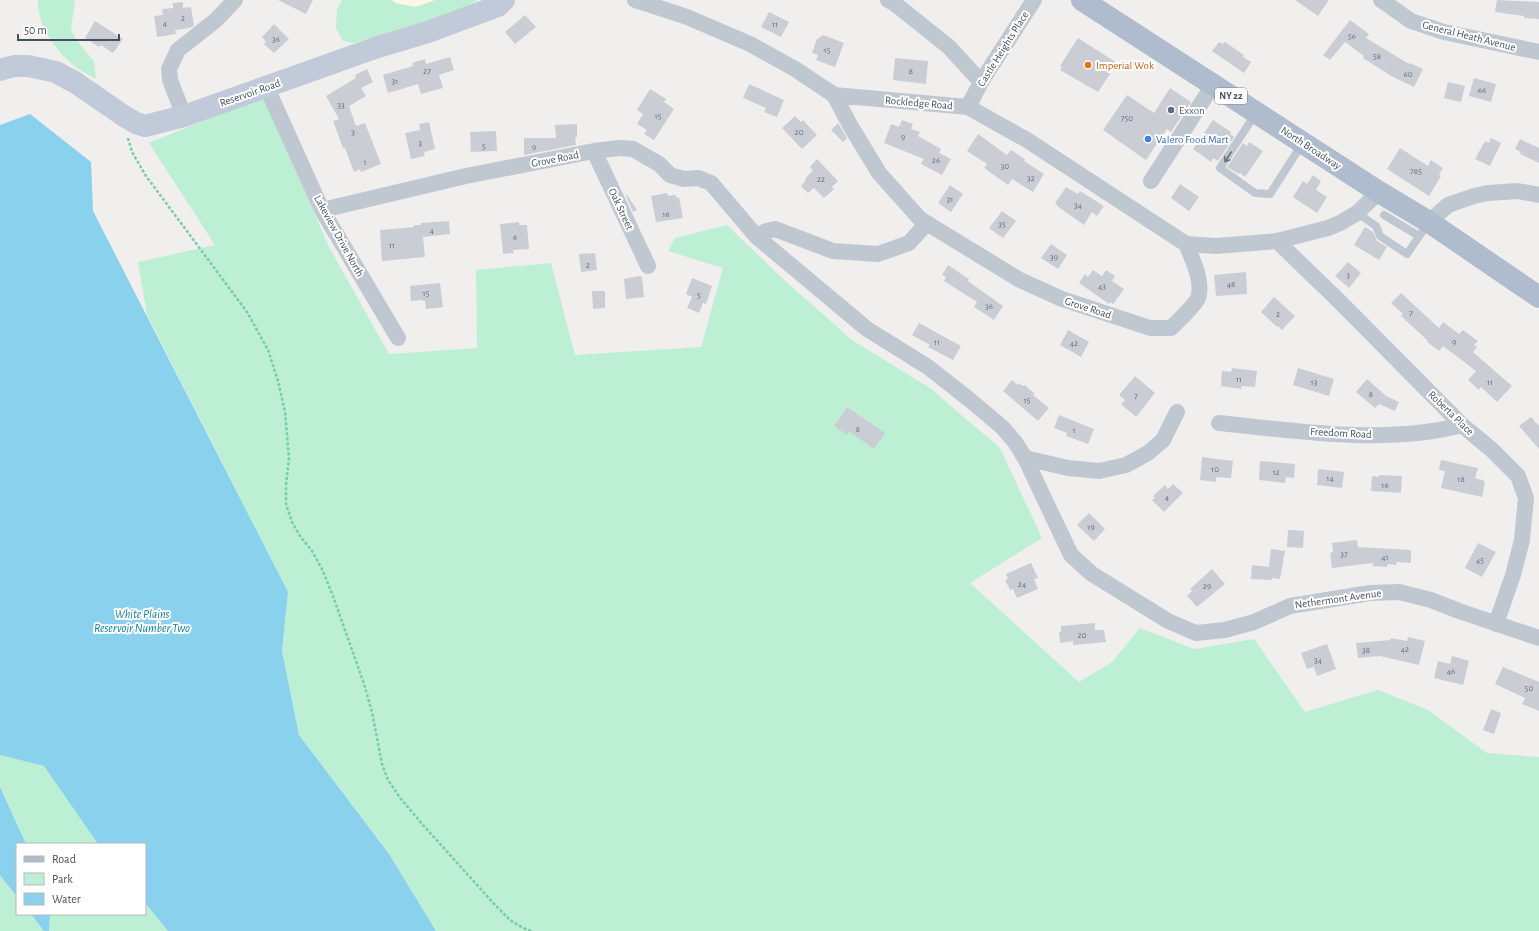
<svg xmlns="http://www.w3.org/2000/svg" width="1539" height="931" viewBox="0 0 1539 931" font-family="'Alegreya Sans',sans-serif">
	<style>
		.commercial { fill: #fcf8e8 }
		.green { fill: #bcefd4 }
		.water { fill: #89d1ed }
		.building { fill: #cacdd4 }
		.lines { fill: none; stroke-linecap: round; stroke-linejoin: round }
		.path { stroke: #74cea8; stroke-width: 2.5; stroke-dasharray: 3 2; stroke-linecap: butt }
		.lane { stroke: #bfc8d1; stroke-width: 8 }
		.street { stroke: #bfc8d1; stroke-width: 16 }
		.secondary { stroke: #c1cad8; stroke-width: 22 }
		.primary { stroke: #aebcce; stroke-width: 22 }
		.oneway { stroke: #6a747f }
		.food-dot { fill: #e8710a; stroke: #fff; stroke-width: 1.5 }
		.service-dot { fill: #5c6f8a; stroke: #fff; stroke-width: 1.5 }
		.shop-dot { fill: #3f7fe0; stroke: #fff; stroke-width: 1.5 }
		.labels { text-anchor: middle; dominant-baseline: central; stroke-width: 4; stroke-linejoin: round; paint-order: stroke }
		.number-label { font-size: 9px; fill: #676f7a }
		.shield { fill: #fff; stroke: #7e848d; stroke-width: 1 }
		.shield-label { font-size: 10px; font-weight: bold; fill: #46505c }
		.street-label { font-size: 11px; fill: #46505c; stroke: #fff }
		.food-label { font-size: 11px; fill: #c56008; stroke: #fff; text-anchor: start }
		.service-label { font-size: 11px; fill: #4e5e75; stroke: #fff; text-anchor: start }
		.shop-label { font-size: 11px; fill: #366cbe; stroke: #fff; text-anchor: start }
		.water-label { font-size: 12px; font-style: italic; fill: #0b7eab; stroke: #fff }
	</style>
	<rect width="100%" height="100%" fill="#f1efee"/>
	<!-- commercial -->
	<path class="commercial" d="M392,0H435L416,7L395,3Z"/>
	<!-- green -->
	<path class="green" d="M38,0H75L71,31L81,46L94,61L96,79C88,74 79,70 72,64C54,48 37,25 38,0Z
		M342,0H392L395,3L416,7L435,0H478L436,22L353,43L343,41L336,28L337,9Z
		M263,96L329,247L389,354L477,348L476,270L551,263L575,355L701,347L723,268L668,251L675,238L727,225L782,278L852,340L930,388L1000,448L1042,538L970,583L1079,682L1112,662L1140,628L1194,649L1254,639L1305,712L1378,690L1428,710L1487,753L1539,757V931H436L389,854L299,735L282,651L288,592L147,315L138,262L215,245L149,143Z
		M0,755L44,766L98,844H26L0,787Z
		M0,875L17,897V914H31L44,931H0Z
		M145,903L168,931H49L50,914H145Z"/>
	<!-- water -->
	<path class="water" d="M30,114L91,162L93,211L288,592L282,651L299,735L389,854L436,931H168L145,903V844H98L44,766L0,755V125Z
		M0,787L26,844H17V897L0,875Z
		M31,914H50L49,931H44Z"/>
	<!-- building -->
	<path class="building" d="M278,0H313L306,14Z
		M1295,0H1329L1318,16Z
		M1497,0L1539,2V19L1524,18V16L1495,12Z
		M183,2V8L191,7L194,26L190,28L175,30L176,34L157,37L154,16L163,15L162,9L173,8V3Z
		M769,12L789,22L781,37L761,27Z
		M525,15L536,27L515,44L505,32Z
		M1350,20L1369,34L1366,38L1409,64L1410,63L1423,69L1414,87L1393,77L1363,58L1364,56L1345,42L1330,60L1323,55Z
		M95,21L123,39L113,53L101,45L99,47L85,38Z
		M274,24L289,39L274,53L264,44L266,42L262,37Z
		M823,35L844,43L835,67L816,60L818,55L812,53L817,39Z
		M1078,38L1117,63L1098,92L1060,70L1062,67L1060,66Z
		M1219,42L1223,44L1225,42L1244,55L1243,57L1251,62L1244,73L1212,51Z
		M450,57L454,70L439,75L443,88L421,94L418,84L388,93L383,75L413,66L412,63L425,59L426,64Z
		M895,58L928,61L926,84L893,80Z
		M367,69L373,82L361,88L366,96L349,106L356,126L365,123L381,164L361,172L360,169L354,172L345,148H343L333,121L339,119L326,96L356,78L355,75Z
		M1474,78L1496,84L1491,102L1469,96Z
		M1448,82L1465,86L1461,102L1444,98Z
		M749,84L784,100L777,117L764,112L766,108L743,98Z
		M1170,88L1191,102L1171,132L1167,129L1146,160L1103,130L1127,95L1154,113Z
		M650,89L666,99L664,102L674,109L654,140L644,134L647,130L637,124L643,114L637,110Z
		M795,116L801,122L803,120L817,135L802,149L782,128Z
		M902,120L913,124L911,129L920,132L918,136L941,149L939,153L951,159L942,175L921,164L924,159L884,143L891,124L899,127Z
		M1213,120L1231,132L1230,134L1234,137L1218,161L1213,158L1211,162L1193,149Z
		M429,122L435,149L424,152L425,156L411,159L405,133L420,130L419,124Z
		M838,123L847,138L843,142L831,130Z
		M577,124V137H575L576,145L524,155V138H556L555,125Z
		M496,131L497,151L471,152L470,132Z
		M978,134L1007,155L1011,150L1025,159L1024,161L1044,174L1033,192L1012,179L1008,185L984,168L987,164L967,151Z
		M1491,138L1501,143L1490,166L1475,159L1485,141L1489,143Z
		M1520,139L1539,148V163L1520,154L1521,152L1515,149Z
		M1249,142L1263,151L1245,177L1240,173L1239,174L1227,167L1243,143L1247,146Z
		M1400,148L1428,166L1431,160L1443,168L1439,175L1441,176L1429,196L1387,169Z
		M817,159L838,181L832,187L834,189L824,198L814,188L808,193L801,186L806,180L805,179L813,170L810,167Z
		M1313,175L1321,181L1316,190L1327,197L1317,213L1293,197L1303,181L1307,184Z
		M1180,184L1199,197L1189,211L1171,198Z
		M950,185L963,194L951,212L938,203Z
		M1066,187L1078,194L1080,191L1104,206L1097,216L1092,212L1084,225L1057,206V205L1055,203Z
		M667,193L668,196L676,195V198L679,197L683,218L656,222L651,196Z
		M627,195L637,210L633,212L626,196Z
		M1002,211L1016,221L1003,238L989,228Z
		M449,221L450,234L423,237L425,257L382,261L380,230L414,227V225H421V223Z
		M519,222V225H527L529,249L513,250L514,253L503,254L500,224Z
		M1365,227L1373,232L1377,241L1387,247L1379,260L1354,245Z
		M1051,244L1067,255L1058,269L1041,258Z
		M595,253L597,270L581,272L579,254Z
		M1348,262L1361,273L1349,288L1335,276Z
		M948,265L969,279L968,281L1003,306L994,320L974,307L977,302L944,281L946,277L942,275Z
		M1093,270L1102,276L1106,270L1115,276L1112,281L1124,289L1113,304L1110,302L1109,304L1079,283L1085,274L1088,277Z
		M1246,272L1247,294L1216,296L1214,275Z
		M639,276L642,277L644,297L626,299L624,279Z
		M692,278L712,286L706,304L703,303L699,313L687,308L692,297L686,294Z
		M440,283L443,307L426,309L425,301H423L422,300L411,301L410,286Z
		M592,291H605V308L593,309Z
		M1401,293L1439,328L1443,322L1459,334L1463,330L1478,341L1474,345L1477,347L1473,352L1512,386L1497,402L1481,387L1479,390L1468,380L1476,371L1443,346L1439,351L1427,342L1428,341L1401,316L1403,314L1391,303Z
		M1274,297L1295,316L1282,330L1278,326L1277,327L1261,312Z
		M919,323L961,346L953,360L928,347L930,345L912,335Z
		M1068,330L1089,342L1081,357L1060,345Z
		M1232,368L1257,371L1255,387L1242,386L1241,389L1221,386L1222,371L1231,372Z
		M1298,368L1334,379L1329,396L1293,385Z
		M1135,376L1155,393L1136,417L1121,404L1125,400L1119,395Z
		M1367,379L1386,396L1399,402L1395,411L1379,404L1375,408L1356,392Z
		M1012,380L1017,385L1018,383L1023,386L1025,385L1035,394L1033,395L1049,408L1038,421L1003,391Z
		M847,407L885,433L874,449L849,431L847,435L834,426Z
		M1059,415L1094,429L1088,444L1066,436L1067,433L1054,428Z
		M1531,417L1539,426V449L1519,426Z
		M1202,457L1233,461L1231,478L1216,477V482L1200,480Z
		M1441,460L1478,468L1475,478L1485,481L1482,497L1441,488L1445,471L1439,470Z
		M1260,461L1295,464L1294,478L1286,477L1285,483L1259,480Z
		M1318,469L1344,472L1342,488L1317,485Z
		M1379,475L1402,476L1401,493L1371,491L1372,476L1379,477Z
		M1173,484L1183,493L1164,512L1152,500L1155,498L1153,496L1165,485L1168,489Z
		M1089,513L1105,529L1094,541L1077,525Z
		M1288,530L1304,531L1303,548L1287,547Z
		M1357,540L1358,547L1411,550V563L1397,562L1396,565L1388,564L1387,567L1373,566V563L1332,568L1330,553L1333,552L1332,543Z
		M1478,543L1496,552L1482,577L1465,568Z
		M1271,549L1285,551L1280,579L1272,578V580L1251,579L1252,565L1269,567Z
		M1031,563L1038,578L1034,579L1038,589L1017,598L1013,589L1010,590L1005,580L1008,579L1006,574Z
		M1212,569L1225,584L1197,607L1187,596L1192,591L1190,589Z
		M1095,623V630H1104L1106,642L1073,645V641L1060,643L1059,632H1061V626Z
		M1408,637L1425,641L1419,665L1380,656L1358,658L1356,643L1390,640L1391,638L1407,641Z
		M1327,644L1336,669L1317,676L1314,667L1307,669L1301,653Z
		M1452,656L1469,661L1463,685L1434,678L1438,661L1450,664Z
		M1503,667L1539,682V711L1522,704L1525,698L1495,684Z
		M1491,709L1501,713L1494,734L1483,730Z"/>
	<g class="lines">
		<!-- path -->
		<path class="path" d="M128,138L132,152L146,176L247,312L268,350L278,381L285,412L289,458L286,485V504L292,522L300,536L312,551L322,569L333,596L364,684L372,712L382,764L388,780L401,799L423,825L496,906L510,920L523,928L531,931"/>
		<!-- lane -->
		<path class="lane" d="M1256,113L1220,168L1255,193L1270,194L1302,144
			M1357,213L1376,226L1380,236L1407,254L1429,222
			M1384,215L1419,236"/>
		<!-- street -->
		<path class="street" d="M635,0L687,17L750,44L795,69L834,95L968,107L1027,140L1186,244L1216,246L1277,241L1328,228L1340,223L1357,213L1379,192
			M888,0L894,3L949,47L981,82
			M1381,0L1411,21L1444,32L1539,52
			M267,88L322,210L398,338
			M834,95L850,125L879,173L920,219L1020,280L1062,299L1150,328H1171C1178,321 1192,308 1197,300C1205,285 1192,258 1186,244
			M968,107L981,82L1034,0
			M184,116L170,80L169,69L178,50L216,20L235,0
			M594,151L648,266
			M1151,181L1213,85
			M322,210L466,176L594,151L619,148L633,149L659,164L670,175L684,179L698,178L711,183L757,237L867,329L928,367L970,400L1002,427L1015,442L1025,458L1071,555L1092,574L1168,621L1196,633L1225,630L1254,622L1290,606L1370,593L1399,592L1431,600L1459,611L1539,638
			M1429,222L1448,205L1474,196L1488,193L1518,191L1539,195
			M757,237L766,231L775,229L833,251L878,254L909,243L927,223
			M1277,241L1339,301L1462,425L1492,450L1518,476L1526,498L1522,540L1513,575L1496,624
			M1219,423C1296,431 1387,445 1462,425
			M1025,458L1068,468L1099,471L1126,465L1148,453L1163,440L1177,412"/>
		<!-- secondary -->
		<path class="secondary" d="M0,70L14,66H28L56,72L76,83L124,116L136,123L145,126L184,116L375,48L428,32L498,6L504,0"/>
		<!-- primary -->
		<path class="primary" d="M1082,0L1379,192L1429,222L1539,297"/>
	</g>
	<!-- one-way arrows -->
	<defs><path id="oneway-shaft" d="M-6 0H5M1.5-3L5.5 0L1.5 3" fill="none" stroke-width="1.6" stroke-linecap="round" stroke-linejoin="round"/></defs>
	<use class="oneway" href="#oneway-shaft" transform="translate(1228 157) rotate(123)"/>
	<!-- markers -->
	<circle class="food-dot" cx="1088" cy="65" r="4"/>
	<circle class="service-dot" cx="1171" cy="110" r="4"/>
	<circle class="shop-dot" cx="1148" cy="139" r="4"/>
	<g class="labels">
		<!-- number labels -->
		<g class="number-label">
			<text x="183" y="18">2</text>
			<text x="165" y="23">4</text>
			<text x="775" y="24">11</text>
			<text x="1352" y="36">56</text>
			<text x="276" y="39">36</text>
			<text x="827" y="50">15</text>
			<text x="1377" y="56">58</text>
			<text x="427" y="71">27</text>
			<text x="911" y="71">8</text>
			<text x="1408" y="74">60</text>
			<text x="395" y="81">31</text>
			<text x="1482" y="90">66</text>
			<text x="341" y="105">33</text>
			<text x="658" y="116">15</text>
			<text x="1127" y="118">750</text>
			<text x="353" y="132">3</text>
			<text x="799" y="132">20</text>
			<text x="903" y="137">9</text>
			<text x="420" y="143">3</text>
			<text x="484" y="146">5</text>
			<text x="534" y="147">9</text>
			<text x="936" y="160">26</text>
			<text x="365" y="162">1</text>
			<text x="1005" y="166">30</text>
			<text x="1416" y="171">785</text>
			<text x="1031" y="178">32</text>
			<text x="821" y="179">22</text>
			<text x="950" y="199">31</text>
			<text x="1078" y="205">34</text>
			<text x="666" y="214">16</text>
			<text x="1002" y="224">35</text>
			<text x="432" y="230">4</text>
			<text x="515" y="237">6</text>
			<text x="392" y="245">11</text>
			<text x="1054" y="257">39</text>
			<text x="588" y="265">2</text>
			<text x="1348" y="275">3</text>
			<text x="1231" y="284">48</text>
			<text x="1102" y="286">43</text>
			<text x="426" y="293">15</text>
			<text x="699" y="295">5</text>
			<text x="989" y="306">36</text>
			<text x="1411" y="313">7</text>
			<text x="1278" y="314">2</text>
			<text x="937" y="342">11</text>
			<text x="1454" y="342">9</text>
			<text x="1074" y="343">42</text>
			<text x="1239" y="379">11</text>
			<text x="1314" y="382">13</text>
			<text x="1490" y="382">11</text>
			<text x="1371" y="394">8</text>
			<text x="1136" y="396">7</text>
			<text x="1027" y="400">15</text>
			<text x="858" y="429">8</text>
			<text x="1074" y="430">1</text>
			<text x="1215" y="469">10</text>
			<text x="1276" y="472">12</text>
			<text x="1330" y="478">14</text>
			<text x="1461" y="479">18</text>
			<text x="1385" y="485">16</text>
			<text x="1167" y="497">4</text>
			<text x="1091" y="527">19</text>
			<text x="1344" y="554">37</text>
			<text x="1385" y="557">41</text>
			<text x="1480" y="560">45</text>
			<text x="1022" y="584">24</text>
			<text x="1207" y="586">29</text>
			<text x="1082" y="635">20</text>
			<text x="1405" y="649">42</text>
			<text x="1366" y="650">38</text>
			<text x="1318" y="660">34</text>
			<text x="1451" y="671">46</text>
			<text x="1529" y="688">50</text>
		</g>
		<!-- shield labels -->
		<rect class="shield" x="1215" y="88" width="32" height="16" rx="3"/>
		<g class="shield-label">
			<text x="1231" y="96">NY 22</text>
		</g>
		<!-- street labels -->
		<g class="street-label">
			<text transform="translate(1469 36) rotate(14)">General Heath Avenue</text>
			<text transform="translate(1003 49) rotate(-58)">Castle Heights Place</text>
			<text transform="translate(250 93) rotate(-19)">Reservoir Road</text>
			<text transform="translate(919 103) rotate(5)">Rockledge Road</text>
			<text transform="translate(1311 148) rotate(33)">North Broadway</text>
			<text transform="translate(555 159) rotate(-11)">Grove Road</text>
			<text transform="translate(621 209) rotate(65)">Oak Street</text>
			<text transform="translate(339 236) rotate(61)">Lakeview Drive North</text>
			<text transform="translate(1088 308) rotate(18)">Grove Road</text>
			<text transform="translate(1451 413) rotate(44)">Roberta Place</text>
			<text transform="translate(1341 433) rotate(3)">Freedom Road</text>
			<text transform="translate(1338 599) rotate(-8)">Nethermont Avenue</text>
		</g>
		<!-- food labels -->
		<g class="food-label">
			<text x="1096" y="65">Imperial Wok</text>
		</g>
		<!-- service labels -->
		<g class="service-label">
			<text x="1179" y="110">Exxon</text>
		</g>
		<!-- shop labels -->
		<g class="shop-label">
			<text x="1156" y="139">Valero Food Mart</text>
		</g>
		<!-- water labels -->
		<g class="water-label">
			<text x="142" y="614">White Plains<tspan x="142" dy="14">Reservoir Number Two</tspan></text>
		</g>
	</g>
	<!-- legend -->
	<rect x="16" y="843" width="130" height="72" fill="#ffffff" stroke="#b5b9be"/>
	<rect x="24" y="856" width="20" height="6" fill="#aebcce" stroke="#b5b9be"/>
	<text x="52" y="863" font-size="12" fill="#46505c">Road</text>
	<rect x="24" y="873" width="20" height="12" fill="#bcefd4" stroke="#b5b9be"/>
	<text x="52" y="883" font-size="12" fill="#46505c">Park</text>
	<rect x="24" y="893" width="20" height="12" fill="#89d1ed" stroke="#b5b9be"/>
	<text x="52" y="903" font-size="12" fill="#46505c">Water</text>
	<!-- scale -->
	<path d="M18 34v6h101v-6" fill="none" stroke="#46505c" stroke-width="2"/>
	<text x="24" y="34" font-size="12" fill="#46505c" stroke="#ffffff" stroke-width="3" paint-order="stroke">50 m</text>
</svg>
